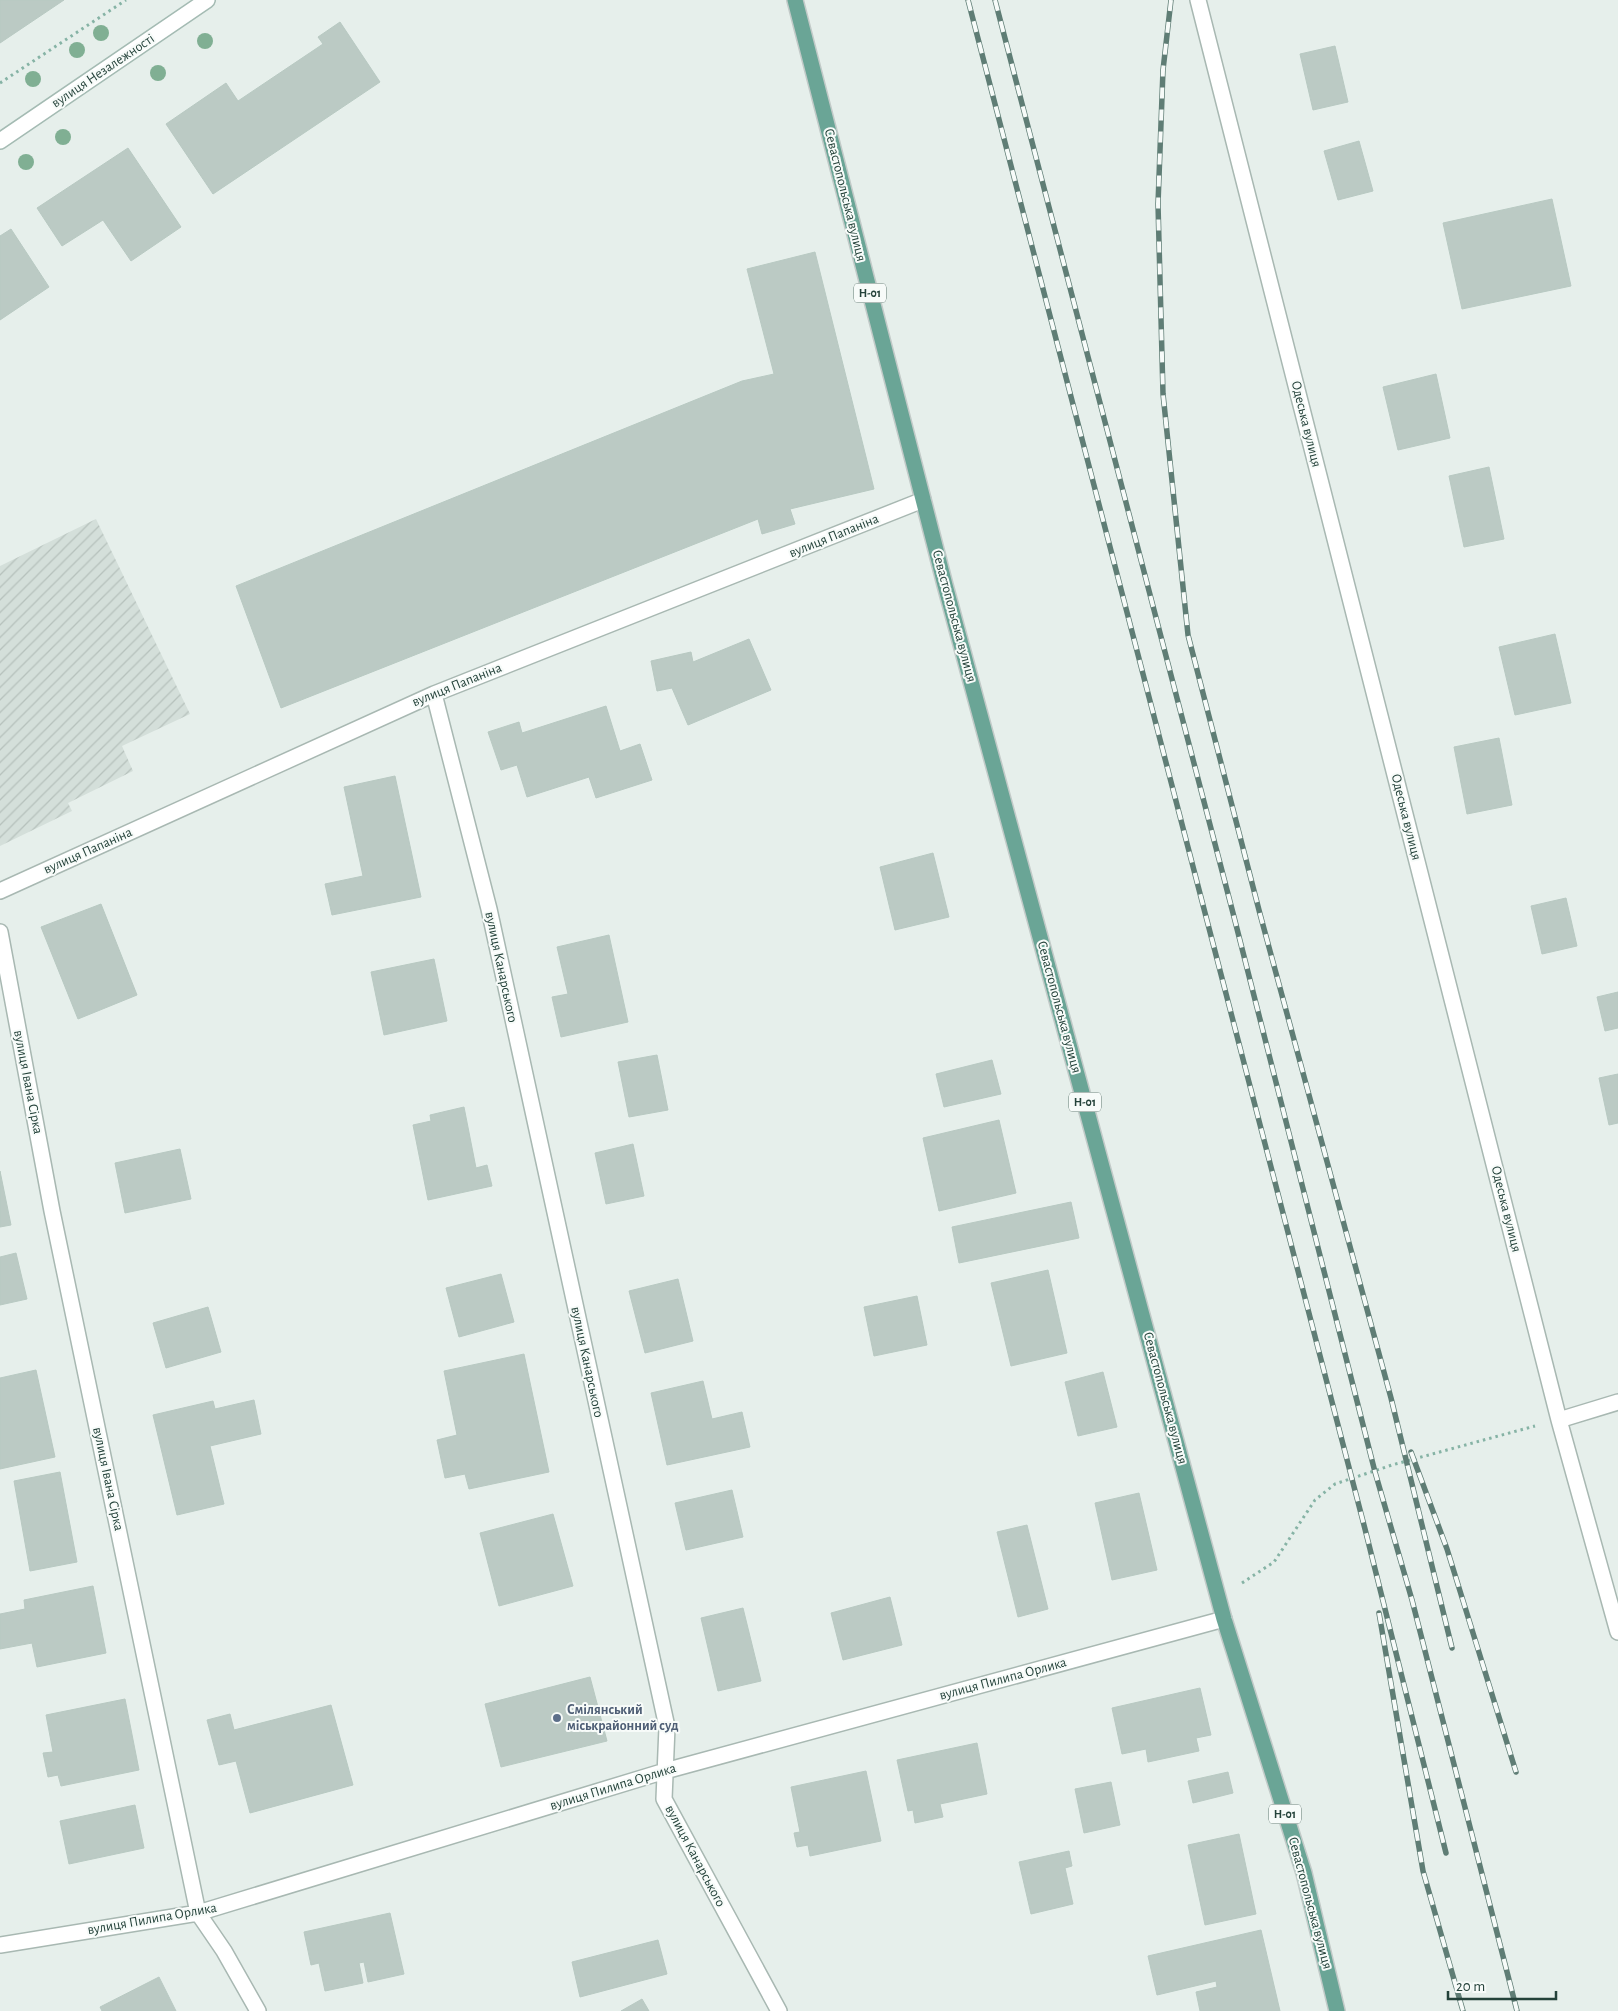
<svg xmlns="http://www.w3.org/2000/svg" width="1618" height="2011" viewBox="0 0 1618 2011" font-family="'Alegreya Sans',sans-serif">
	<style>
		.industrial { fill: url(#industrial-furrows) }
		.building { fill: #bbcac4; stroke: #b8c9c2 }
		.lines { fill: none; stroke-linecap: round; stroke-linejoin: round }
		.minor-casing { stroke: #a8b8b2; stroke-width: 18 }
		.secondary-casing { stroke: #a4bbb3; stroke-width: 18 }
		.primary-casing { stroke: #c2cac8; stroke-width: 18 }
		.path { stroke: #86b3a5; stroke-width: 3; stroke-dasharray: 2.5 4; stroke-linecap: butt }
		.minor { stroke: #fff; stroke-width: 15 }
		.secondary { stroke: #fff; stroke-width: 15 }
		.primary { stroke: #6aa596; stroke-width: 15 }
		.rail-casing { stroke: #5f7d75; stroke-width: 5.5 }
		.rail { stroke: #f7fbf9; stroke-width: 4; stroke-dasharray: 11; stroke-linecap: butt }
		.tree { fill: #80af93 }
		.service-dot { fill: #5c6f8a; stroke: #f7fbf9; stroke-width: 2 }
		.labels { text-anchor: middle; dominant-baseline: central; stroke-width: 4; stroke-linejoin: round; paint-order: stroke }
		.shield { fill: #f7fbf9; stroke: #637a73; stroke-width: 1 }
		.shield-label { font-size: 12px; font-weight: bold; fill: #24423a }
		.street-label { font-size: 14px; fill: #24423a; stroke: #f7fbf9 }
		.service-label { font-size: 14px; font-weight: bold; fill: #4e5e75; stroke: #f7fbf9; text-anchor: start }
	</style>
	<defs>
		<pattern id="industrial-furrows" width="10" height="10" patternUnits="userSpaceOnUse" patternTransform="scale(1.25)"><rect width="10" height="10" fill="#d4dfda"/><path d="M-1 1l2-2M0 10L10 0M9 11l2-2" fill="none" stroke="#b6c1bc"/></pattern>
	</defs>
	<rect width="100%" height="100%" fill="#e6efeb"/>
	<!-- industrial -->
	<path class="industrial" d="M96,519L190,714L122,746L133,771L68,803L72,811L0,846V566Z"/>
	<!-- building -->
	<path class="building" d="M0,0H64L0,43Z
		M340,22L380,82L213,194L166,124L226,83L238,101L323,44L318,37Z
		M1335,46L1348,102L1313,110L1300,54Z
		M1359,141L1373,191L1338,200L1324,151Z
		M128,148L181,227L131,261L103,220L62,246L37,208Z
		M1552,199L1571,286L1462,309L1443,223Z
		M11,229L49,287L0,320V236Z
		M815,252L874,489L790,509L795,524L762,534L758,519L281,708L236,586L742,381L774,374L747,269Z
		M1436,374L1450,438L1398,450L1383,387Z
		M1489,467L1504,539L1464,547L1449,476Z
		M1555,634L1571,703L1515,715L1499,647Z
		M749,639L771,690L688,725L672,688L657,691L651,661L691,652L693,662Z
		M606,706L620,751L640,744L652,780L596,798L589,777L527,797L517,765L501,770L488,732L519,722L522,733Z
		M1499,738L1512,805L1467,814L1454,747Z
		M395,776L421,897L332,915L325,884L363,876L344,787Z
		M933,853L949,917L895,930L880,867Z
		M1566,898L1577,946L1542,954L1531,906Z
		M101,904L137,995L78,1019L41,927Z
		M609,935L628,1022L561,1037L552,997L568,994L557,947Z
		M434,959L447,1021L384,1035L371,972Z
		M1618,992V1028L1605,1031L1597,997Z
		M657,1055L668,1110L629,1117L618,1062Z
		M992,1060L1001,1094L944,1107L936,1074Z
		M1618,1074V1123L1609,1125L1599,1078Z
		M464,1107L476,1168L487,1165L492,1186L428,1200L413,1125L431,1121L430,1115Z
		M999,1120L1016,1193L939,1211L923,1138Z
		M633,1144L644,1196L606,1204L595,1153Z
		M180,1149L191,1199L125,1213L115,1163Z
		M0,1171L11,1225L0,1227Z
		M1071,1202L1079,1238L959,1263L952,1227Z
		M16,1253L27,1299L0,1305V1257Z
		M1048,1270L1067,1353L1011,1366L991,1283Z
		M501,1274L514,1322L459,1337L446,1288Z
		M678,1279L693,1341L645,1353L629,1291Z
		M917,1296L927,1345L874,1356L864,1307Z
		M208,1307L221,1352L166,1368L153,1323Z
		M524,1354L549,1472L469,1489L465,1474L445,1478L437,1440L457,1435L444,1371Z
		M36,1370L55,1457L0,1469V1378Z
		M1103,1372L1117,1427L1078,1436L1065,1382Z
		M703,1381L712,1419L742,1412L750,1447L667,1465L651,1393Z
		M254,1400L261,1434L210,1446L224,1504L177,1515L153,1415L213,1401L215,1409Z
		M60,1472L77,1562L30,1571L14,1481Z
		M732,1490L743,1537L686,1550L675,1503Z
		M1139,1493L1157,1570L1112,1580L1095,1503Z
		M553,1514L573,1586L499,1606L480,1533Z
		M1027,1525L1048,1609L1018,1617L997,1532Z
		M93,1586L106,1653L37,1667L32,1643L0,1649V1614L25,1609L24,1600Z
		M890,1597L902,1645L843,1660L831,1613Z
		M743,1608L761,1681L718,1691L701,1618Z
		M590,1677L607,1741L501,1767L485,1704Z
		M1200,1688L1211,1735L1196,1738L1199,1751L1148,1762L1146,1749L1122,1754L1112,1708Z
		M125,1699L139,1770L61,1786L58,1775L48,1777L43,1753L53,1752L46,1715Z
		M331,1705L353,1785L250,1813L236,1761L219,1765L207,1720L230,1714L234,1730Z
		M977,1743L987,1794L940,1804L943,1817L915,1823L913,1810L908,1811L897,1760Z
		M866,1771L881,1841L810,1856L808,1845L797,1847L794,1833L800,1832L791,1787Z
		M1228,1772L1233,1793L1193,1803L1188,1781Z
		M1111,1782L1120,1825L1084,1833L1075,1789Z
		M135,1805L144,1848L69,1864L60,1821Z
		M1239,1834L1256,1914L1205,1925L1188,1845Z
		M1069,1851L1072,1866L1065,1868L1073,1904L1031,1914L1019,1862Z
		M390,1913L404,1974L368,1982L364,1962L359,1963L363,1983L325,1991L319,1963L311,1965L304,1932Z
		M1261,1930L1280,2011H1200L1196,1992L1217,1987L1216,1981L1157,1995L1148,1956Z
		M658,1940L667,1974L580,1997L572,1962Z
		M159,1977L176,2011H102L100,2007Z
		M642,1999L649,2011H621Z"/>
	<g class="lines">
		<!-- minor casing -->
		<g class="minor-casing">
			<path id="minor" d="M1198,0L1559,1420L1618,1632
				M434,694L489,909L667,1727L664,1799L779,2011
				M0,891L434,694L923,500
				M0,932L52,1211L198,1913L224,1951L258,2011
				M1559,1420L1618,1402
				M0,1945L198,1913L665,1771L1224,1619"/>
		</g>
		<!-- secondary casing -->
		<g class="secondary-casing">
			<path id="secondary" d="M0,141L207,0"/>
		</g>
		<!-- primary casing -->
		<g class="primary-casing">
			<path id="primary" d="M795,0L945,585L1224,1619L1304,1873L1337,2011"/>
		</g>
		<!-- path -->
		<path class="path" d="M0,83L126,0
			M1242,1583L1274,1562L1315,1500L1335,1484L1392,1465L1535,1426"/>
		<!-- minor -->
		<use href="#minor" class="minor"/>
		<!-- secondary -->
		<use href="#secondary" class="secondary"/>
		<!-- primary -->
		<use href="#primary" class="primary"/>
		<!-- rail casing -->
		<g class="rail-casing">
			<path id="rail" d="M968,0L1365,1529L1446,1853
				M995,0L1233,913L1375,1472L1412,1600L1517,2011
				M1171,0L1163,70L1158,204L1163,394L1188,635L1260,914L1391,1398L1452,1648
				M1411,1452L1447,1549L1516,1772
				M1379,1613L1423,1871L1463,2011"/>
		</g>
		<!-- rail -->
		<use href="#rail" class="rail"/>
	</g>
	<!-- trees -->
	<g class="tree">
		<circle cx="101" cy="33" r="8"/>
		<circle cx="205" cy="41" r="8"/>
		<circle cx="77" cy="50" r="8"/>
		<circle cx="158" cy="73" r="8"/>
		<circle cx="33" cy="79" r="8"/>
		<circle cx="63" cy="137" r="8"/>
		<circle cx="26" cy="162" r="8"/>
	</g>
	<!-- markers -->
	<circle class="service-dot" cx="557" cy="1718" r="5"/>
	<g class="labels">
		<!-- shield labels -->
		<g class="shield">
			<rect x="854" y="283.5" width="32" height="19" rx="4"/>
			<rect x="1069" y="1092.5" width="32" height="19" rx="4"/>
			<rect x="1269" y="1804.5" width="32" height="19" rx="4"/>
		</g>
		<g class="shield-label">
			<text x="870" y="293">Н-01</text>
			<text x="1085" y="1102">Н-01</text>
			<text x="1285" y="1814">Н-01</text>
		</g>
		<!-- street labels -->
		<g class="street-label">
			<text transform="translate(103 71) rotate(-34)">вулиця Незалежності</text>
			<text transform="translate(845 195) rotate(76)">Севастопольська вулиця</text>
			<text transform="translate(1306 424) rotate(76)">Одеська вулиця</text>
			<text transform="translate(834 536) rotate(-22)">вулиця Папаніна</text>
			<text transform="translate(954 616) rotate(75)">Севастопольська вулиця</text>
			<text transform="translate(457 685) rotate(-22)">вулиця Папаніна</text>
			<text transform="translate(1406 817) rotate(76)">Одеська вулиця</text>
			<text transform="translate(88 851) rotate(-24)">вулиця Папаніна</text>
			<text transform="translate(501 967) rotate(78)">вулиця Канарського</text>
			<text transform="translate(1059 1007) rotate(75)">Севастопольська вулиця</text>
			<text transform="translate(28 1082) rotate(79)">вулиця Івана Сірка</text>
			<text transform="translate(1506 1209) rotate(76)">Одеська вулиця</text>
			<text transform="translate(587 1362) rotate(78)">вулиця Канарського</text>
			<text transform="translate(1165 1398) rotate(75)">Севастопольська вулиця</text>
			<text transform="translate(108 1479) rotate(78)">вулиця Івана Сірка</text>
			<text transform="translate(1003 1679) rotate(-15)">вулиця Пилипа Орлика</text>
			<text transform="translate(613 1787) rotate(-17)">вулиця Пилипа Орлика</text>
			<text transform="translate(695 1856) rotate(62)">вулиця Канарського</text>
			<text transform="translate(1310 1903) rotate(75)">Севастопольська вулиця</text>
			<text transform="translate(152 1919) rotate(-10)">вулиця Пилипа Орлика</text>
		</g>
		<!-- service labels -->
		<g class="service-label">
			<text x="567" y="1710">Смілянський<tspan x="567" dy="16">міськрайонний суд</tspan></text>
		</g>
	</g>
	<!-- scale -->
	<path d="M1448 1991v8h108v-8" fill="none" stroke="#24423a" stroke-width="2.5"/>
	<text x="1456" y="1991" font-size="15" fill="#24423a" stroke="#f7fbf9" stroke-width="4" paint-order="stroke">20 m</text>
</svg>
